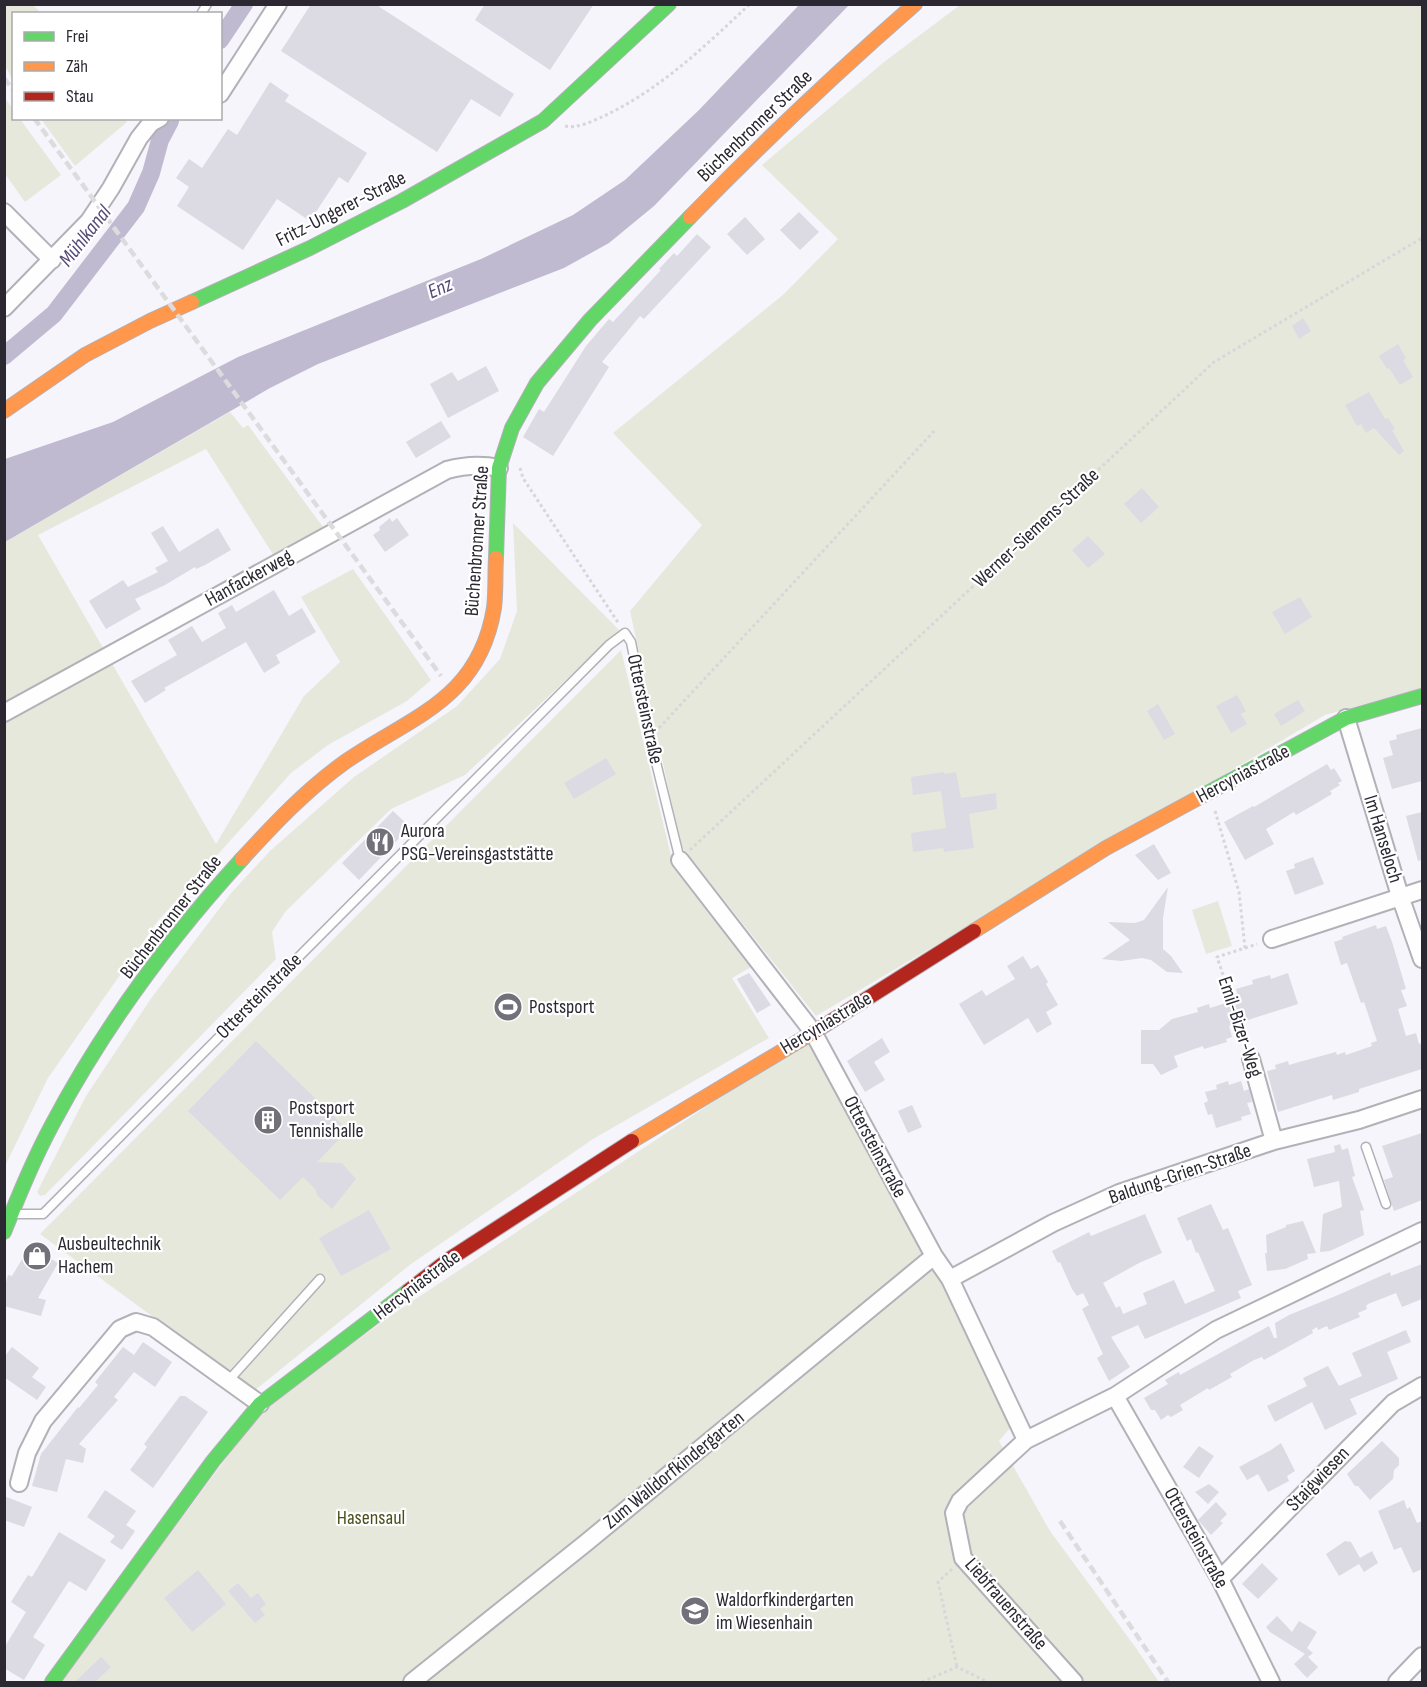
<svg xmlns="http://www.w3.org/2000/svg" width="1427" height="1687" viewBox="0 0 1427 1687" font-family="'Sofia Sans Condensed',sans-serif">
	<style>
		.green { fill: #e7e8dc }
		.water { fill: #bfbad0 }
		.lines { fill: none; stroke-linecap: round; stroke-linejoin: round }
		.canal { stroke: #bfbad0; stroke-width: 18 }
		.building { fill: #dcdae2 }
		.lane-casing { stroke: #b2b1b8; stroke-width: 11 }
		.street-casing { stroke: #b2b1b8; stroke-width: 20 }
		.fast-casing { stroke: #b2b1b8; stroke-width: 16 }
		.slow-casing { stroke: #b2b1b8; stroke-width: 16 }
		.jam-casing { stroke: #b2b1b8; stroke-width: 16 }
		.path { stroke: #d7d7d9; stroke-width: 3; stroke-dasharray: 3 3; stroke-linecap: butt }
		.lane { stroke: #fefefe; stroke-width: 8 }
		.street { stroke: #fefefe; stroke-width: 16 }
		.fast { stroke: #63d668; stroke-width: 14 }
		.slow { stroke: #ff974d; stroke-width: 14 }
		.jam { stroke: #b3261e; stroke-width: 14 }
		.rail { stroke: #dcdbdd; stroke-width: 4.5; stroke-dasharray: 9 4.5; stroke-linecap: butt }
		.labels { text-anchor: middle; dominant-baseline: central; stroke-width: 4.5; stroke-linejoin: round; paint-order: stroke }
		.street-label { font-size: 20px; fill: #2b2832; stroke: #fff }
		.poi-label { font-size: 20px; fill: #2b2832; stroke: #fff; text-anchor: start }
		.park-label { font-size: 20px; fill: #4b4f1c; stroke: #fff }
		.water-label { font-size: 21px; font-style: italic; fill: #584a76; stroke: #fff }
	</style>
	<rect width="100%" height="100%" fill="#f6f5fb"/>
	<!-- green -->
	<path class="green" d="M4,5H33L41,13L14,14L13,80L5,66Z
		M960,5H1422V688L1325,715L816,1016L681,846L630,611L702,525L613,433L784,294L838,239L762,165L884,62Z
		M4,97L13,109L14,118L20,119L61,175L25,202L5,174Z
		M124,118L127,122L75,166L41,119Z
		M230,412L243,428L248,425L323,527L274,556L206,449L38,535L216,844L304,696L340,662L301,597L353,569L431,680L407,701L328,745L291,773L157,922L48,1078L5,1166V542Z
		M513,523L619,630L465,775L391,809L285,912L272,932L276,959L45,1195L40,1196L37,1192L86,1096L152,997L232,892L270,851L354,777L457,706L500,659L517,611Z
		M621,650L672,860L753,966L732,978L769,1038L593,1139L411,1264L254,1391L40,1234Z
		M1218,901L1232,946L1206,954L1192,910Z
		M811,1037L928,1258L408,1682H60L264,1407L399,1310Z
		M935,1266L1011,1427L999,1441L1050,1531L1136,1648L1159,1682H417Z"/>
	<!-- water -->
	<path class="water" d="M800,4L849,5L654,206L609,243L564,268L318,364L270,388L5,542V459L113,422L238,357L481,259L573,215L625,180L699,110Z"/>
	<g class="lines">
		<!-- canal -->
		<path class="canal" d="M220,40L244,4
			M4,356L54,314L136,207L151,173L160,140L170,121"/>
	</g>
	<!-- building -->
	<path class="building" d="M311,4H375L514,94L500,117L471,99L437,152L281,51Z
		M485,4H594L550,70L475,20Z
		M270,82L289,95L285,101L367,153L348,183L339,177L310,221L277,199L243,250L177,206L189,187L176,178L189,159L202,168L228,129L237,135Z
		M799,212L819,232L800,250L780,230Z
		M745,217L765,239L747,255L727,234Z
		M697,234L711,247L644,319L640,316L602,362L609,367L553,456L523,437L539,409L544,412L586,346L603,326L609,319L613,322L661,270L659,269L674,253L677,256Z
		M1303,318L1311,331L1299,339L1292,326Z
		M1398,344L1406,358L1403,360L1413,377L1400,385L1389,368L1387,369L1379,356Z
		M486,366L499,391L448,418L430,384L452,372L458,381Z
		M1369,392L1385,419L1388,418L1395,429L1392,430L1404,451L1399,455L1374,428L1366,433L1361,424L1357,426L1345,405Z
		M441,421L451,437L416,458L406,442Z
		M1142,488L1159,507L1141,523L1124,504Z
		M390,518L392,522L397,518L409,535L385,552L373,535L380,530L379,527Z
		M163,526L179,552L218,528L231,550L205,565L196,569L195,567L165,585L135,599L141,609L106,629L89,601L123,580L128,587L158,572L155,568L168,561L151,533Z
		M1088,536L1105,554L1088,568L1072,550Z
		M274,590L289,616L302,608L316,632L276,655L280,663L264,673L246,642L164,688L166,690L145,703L131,681L177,655L168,640L192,626L202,642L226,628L218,613L232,605L236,612Z
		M1300,597L1312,617L1285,634L1272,612Z
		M1237,695L1246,711L1241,714L1247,724L1231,733L1216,706Z
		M1298,700L1305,711L1281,726L1274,714Z
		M1158,704L1175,734L1164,740L1147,711Z
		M1422,728V781L1392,789L1383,758L1393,755L1389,741L1397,739L1396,735Z
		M606,758L616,774L574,799L564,783Z
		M1327,764L1331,770L1334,768L1342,781L1338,783L1340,785L1330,791L1332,794L1310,807L1296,815L1294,812L1266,829L1274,844L1245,860L1224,822L1253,806L1254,807Z
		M944,772L945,774L956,772L961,798L996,793L997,809L969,814L974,848L944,852L943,848L913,852L911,833L946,828L941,791L913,795L911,777Z
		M393,811L410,827L359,880L342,863Z
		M1422,812V860L1418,861L1406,816Z
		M1154,844L1171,873L1158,880L1135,855Z
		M1313,857L1324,884L1295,895L1286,871L1295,868L1294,864Z
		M1168,887L1163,918V949L1171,956L1183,973L1167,972L1151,960L1142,958L1121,961L1102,959L1130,940L1108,922L1135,923L1144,920Z
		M1376,925L1377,929L1386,926L1392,942L1406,989L1401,990L1407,1006L1398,1009L1406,1036L1416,1033L1419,1044L1422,1043V1069L1359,1089V1092L1333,1100L1332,1095L1278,1112L1267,1071L1276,1069L1275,1065L1288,1061L1289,1065L1299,1062L1336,1052L1337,1055L1345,1052L1346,1055L1372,1046L1371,1043L1377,1041L1364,1002L1361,1003L1347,963L1341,965L1334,942L1343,939L1342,937Z
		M1023,956L1031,969L1038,965L1048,982L1046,984L1058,1005L1046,1012L1052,1024L1037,1033L1028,1018L984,1045L959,1004L982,990L986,996L1015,979L1007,966Z
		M749,973L771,1005L757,1013L737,979Z
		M1288,973L1298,1004L1229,1026L1232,1037L1226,1039L1227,1042L1204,1049L1203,1046L1174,1056L1178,1067L1161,1075L1153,1064H1141V1030H1159L1172,1019L1198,1012L1197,1008L1209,1004L1210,1008L1239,999L1236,989L1253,984L1252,980L1270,975L1271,979Z
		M882,1038L890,1052L874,1062L885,1080L865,1092L847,1061Z
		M256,1041L348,1130L317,1162L342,1163L356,1179L332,1209L317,1195L316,1190L303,1177L280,1200L188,1111Z
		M1228,1081L1229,1085L1241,1081L1244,1091L1249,1089L1252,1102L1247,1103L1251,1114L1241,1117L1242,1120L1216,1128L1212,1114L1208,1115L1204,1103L1208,1101L1205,1092L1217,1089L1216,1085Z
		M912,1105L922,1127L908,1133L898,1111Z
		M1422,1133V1200L1394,1211L1384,1180L1393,1177L1382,1146Z
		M1340,1144L1342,1150L1348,1148L1355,1176L1352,1177L1364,1210L1360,1211L1364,1235L1330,1251L1320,1252L1323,1214L1342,1207L1339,1181L1314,1187L1307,1159L1335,1152L1334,1146Z
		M1211,1204L1223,1230L1228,1228L1252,1285L1238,1291L1241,1298L1145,1339L1138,1325L1111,1337L1130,1367L1109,1381L1097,1358L1103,1354L1082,1309L1089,1305L1083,1293L1077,1296L1072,1289L1060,1262L1058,1263L1052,1251L1089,1232L1091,1236L1145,1214L1162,1253L1139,1263L1103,1283L1116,1308L1120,1306L1123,1314L1147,1304L1143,1293L1174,1280L1185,1304L1215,1291L1198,1252L1196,1253L1191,1239L1187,1241L1177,1218Z
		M369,1210L391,1249L341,1276L319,1238Z
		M1303,1221L1316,1253L1307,1254L1308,1259L1285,1269L1267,1271L1265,1253H1267L1266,1235L1286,1227V1225Z
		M30,1246L58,1263L38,1298L46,1300L41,1316L4,1306V1289L8,1275L12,1276Z
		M1422,1264V1299L1402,1307L1396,1293L1368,1304L1366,1306L1367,1309L1358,1313L1360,1317L1329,1330L1327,1326L1318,1330L1317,1327L1312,1330L1313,1333L1264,1360L1262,1357L1254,1360L1230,1374L1232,1377L1209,1390L1208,1388L1180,1405L1183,1410L1171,1417L1168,1415L1161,1420L1155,1410H1151L1144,1398L1168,1384L1165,1380L1179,1372L1180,1375L1269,1326L1274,1338H1277L1275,1323L1289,1315L1338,1295L1390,1272L1391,1276Z
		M1406,1330L1411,1342L1387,1352L1398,1379L1350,1399L1357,1414L1325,1430L1312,1402L1275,1422L1267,1406L1307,1386L1303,1378L1328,1366L1339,1386L1362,1376L1352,1353Z
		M143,1342L172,1362L155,1387L134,1372L114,1397L118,1400L79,1444L86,1449L83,1463L66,1459L57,1492L32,1486L41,1454L78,1407L79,1408L98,1385L95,1382L123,1347L134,1355Z
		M12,1347L39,1368L32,1377L46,1387L37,1400L4,1377V1357Z
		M180,1396H185L208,1412L153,1488L130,1470L147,1447L144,1444Z
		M1382,1441L1399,1458V1465L1394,1470L1393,1479L1370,1500L1358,1486H1355L1347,1474Z
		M1281,1443L1295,1471L1287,1476L1289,1481L1268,1492L1258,1474L1247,1480L1239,1467L1271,1450Z
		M1199,1446L1214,1456L1199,1478L1183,1467Z
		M1209,1484L1219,1492L1208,1504L1195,1492Z
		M105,1490L136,1511L126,1525L135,1531L122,1550L110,1542L115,1536L87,1517Z
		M4,1496L32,1507L24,1527L4,1520Z
		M1404,1500L1407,1509L1410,1507L1417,1523L1422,1521V1569L1413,1573L1401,1547L1394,1550L1378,1511Z
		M1216,1502L1227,1514L1220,1521L1223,1523L1211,1535L1198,1520Z
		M59,1532L106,1560L86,1591L69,1581L33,1637L45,1645L24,1680L4,1668V1648L26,1612L11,1602L28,1575L32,1577Z
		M1345,1541L1351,1542L1360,1558L1372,1551L1378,1563L1364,1572L1359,1564L1339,1576L1326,1554Z
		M1262,1563L1278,1579L1258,1599L1242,1584Z
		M198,1570L226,1604L192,1632L164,1598Z
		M238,1583L251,1598L258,1593L266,1604L260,1609L265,1615L255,1623L228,1591Z
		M1277,1616L1292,1632L1299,1621L1317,1632L1307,1648L1313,1653L1308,1657L1318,1667L1307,1678L1294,1664L1305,1654L1270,1632L1266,1627Z
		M101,1657L111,1667L94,1683H74Z"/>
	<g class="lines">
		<!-- lane casing -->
		<g class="lane-casing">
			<path id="lane" d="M201,14L207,4
				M1366,1147L1386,1204
				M13,1214H43L609,645L625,633L631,642L650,738L680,860
				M229,1380L320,1279"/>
		</g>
		<!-- street casing -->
		<g class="street-casing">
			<path id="street" d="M220,94L278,4
				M4,212L52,260
				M4,308L89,221L111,188L139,138L151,123L160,118
				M4,713L447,470C465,465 480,464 499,468
				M1346,718L1400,896L1422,959
				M680,860L813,1032L934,1256L950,1279L1026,1440
				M1272,939L1422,890
				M1251,1059L1274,1141
				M950,1279L1053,1223L1119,1193L1274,1141L1359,1120L1422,1099
				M1115,1396L1216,1330L1422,1231
				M19,1483L27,1453L43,1421L120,1329L136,1322L153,1327L260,1404
				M1220,1579L1393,1403L1422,1386
				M412,1682L587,1542L934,1256
				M1074,1682L963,1558L954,1513L960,1501L1026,1440L1115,1396L1220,1579L1271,1682
				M1397,1682L1422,1656"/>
		</g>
		<!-- fast casing -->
		<g class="fast-casing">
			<path id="fast" d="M192,302L310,248L402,201L543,121L669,4
				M496,558L499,468L512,428L537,383L590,320L690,217
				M1200,797L1346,718L1422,696
				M4,1232C19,1195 34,1158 53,1123C104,1027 169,939 242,859
				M52,1682L213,1461L260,1404L408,1291"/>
		</g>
		<!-- slow casing -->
		<g class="slow-casing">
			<path id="slow" d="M690,217C762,143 837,72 915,4
				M4,411L85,355L150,321L192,302
				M242,859C274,824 306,790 345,762C412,716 479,700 494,608C496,592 495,575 496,558
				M974,931L1106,848L1200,797
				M632,1141L814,1032"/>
		</g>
		<!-- jam casing -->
		<g class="jam-casing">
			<path id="jam" d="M814,1032L974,931
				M408,1291L448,1260L632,1141"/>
		</g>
		<!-- path -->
		<path class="path" d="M565,126C577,129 593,121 604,116C661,89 705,46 750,4
			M520,468L523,478L619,624
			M659,728L936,429
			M1215,811L1239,892L1245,948L1217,957L1246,1043
			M690,850L1214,362L1422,238
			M1245,948L1257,944
			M952,1569L938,1582L957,1667
			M822,1682H823
			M922,1682L957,1667L988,1682"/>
		<!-- lane -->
		<use href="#lane" class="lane"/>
		<!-- street -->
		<use href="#street" class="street"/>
		<!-- fast -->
		<use href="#fast" class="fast"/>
		<!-- slow -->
		<use href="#slow" class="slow"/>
		<!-- jam -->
		<use href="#jam" class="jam"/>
		<!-- rail -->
		<path class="rail" d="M4,78L14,91
			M34,118L441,676
			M1060,1521L1168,1682"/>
	</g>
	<!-- icons -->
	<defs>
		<g id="restaurant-disc" transform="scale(1.5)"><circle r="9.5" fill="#727078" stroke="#fff"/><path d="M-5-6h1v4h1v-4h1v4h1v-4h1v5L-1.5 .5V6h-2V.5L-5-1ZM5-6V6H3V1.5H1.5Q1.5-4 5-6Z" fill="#fff"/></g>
		<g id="stadium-disc" transform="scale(1.5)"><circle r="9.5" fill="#727078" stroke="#fff"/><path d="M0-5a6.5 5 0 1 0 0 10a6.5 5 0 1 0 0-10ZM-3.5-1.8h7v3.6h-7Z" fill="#fff"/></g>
		<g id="building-disc" transform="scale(1.5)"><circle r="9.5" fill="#727078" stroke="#fff"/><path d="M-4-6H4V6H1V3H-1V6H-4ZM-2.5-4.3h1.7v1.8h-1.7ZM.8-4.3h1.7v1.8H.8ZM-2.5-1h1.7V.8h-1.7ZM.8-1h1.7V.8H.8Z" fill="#fff"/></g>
		<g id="shop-disc" transform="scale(1.5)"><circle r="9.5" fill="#727078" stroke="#fff"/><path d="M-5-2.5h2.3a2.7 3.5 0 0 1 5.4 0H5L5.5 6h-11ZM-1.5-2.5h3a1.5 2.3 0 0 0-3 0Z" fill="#fff"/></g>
		<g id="school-disc" transform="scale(1.5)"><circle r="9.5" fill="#727078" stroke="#fff"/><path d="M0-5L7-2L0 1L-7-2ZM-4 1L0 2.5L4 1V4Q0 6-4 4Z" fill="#fff"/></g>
	</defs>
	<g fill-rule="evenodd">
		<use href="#restaurant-disc" x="380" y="842"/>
		<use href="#stadium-disc" x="508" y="1007"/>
		<use href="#building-disc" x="268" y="1120"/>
		<use href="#shop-disc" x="37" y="1256"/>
		<use href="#school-disc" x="695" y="1611"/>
	</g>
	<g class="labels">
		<!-- street labels -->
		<g class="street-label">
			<text transform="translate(755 126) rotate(-44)">Büchenbronner Straße</text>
			<text transform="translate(341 209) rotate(-27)">Fritz-Ungerer-Straße</text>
			<text transform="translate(1036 528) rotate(-43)">Werner-Siemens-Straße</text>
			<text transform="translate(477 541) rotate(-86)">Büchenbronner Straße</text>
			<text transform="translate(249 578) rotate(-29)">Hanfackerweg</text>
			<text transform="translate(645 709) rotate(78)">Ottersteinstraße</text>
			<text transform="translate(1243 774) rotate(-28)">Hercyniastraße</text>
			<text transform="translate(1383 839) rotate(73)">Im Hanseloch</text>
			<text transform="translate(171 917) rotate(-52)">Büchenbronner Straße</text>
			<text transform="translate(259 996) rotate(-45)">Ottersteinstraße</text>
			<text transform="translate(826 1023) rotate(-31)">Hercyniastraße</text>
			<text transform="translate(1240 1027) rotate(72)">Emil-Bizer-Weg</text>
			<text transform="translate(875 1147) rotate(62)">Ottersteinstraße</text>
			<text transform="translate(1180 1174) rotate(-19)">Baldung-Grien-Straße</text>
			<text transform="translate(417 1285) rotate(-37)">Hercyniastraße</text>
			<text transform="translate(674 1470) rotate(-39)">Zum Walldorfkindergarten</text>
			<text transform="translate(1318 1479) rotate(-46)">Staigwiesen</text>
			<text transform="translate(1196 1538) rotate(61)">Ottersteinstraße</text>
			<text transform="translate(1006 1604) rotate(49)">Liebfrauenstraße</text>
		</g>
		<!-- poi labels -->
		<g class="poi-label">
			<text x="401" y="831">Aurora<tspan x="401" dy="23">PSG-Vereinsgaststätte</tspan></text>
			<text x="529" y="1007">Postsport</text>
			<text x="289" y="1108">Postsport<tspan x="289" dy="23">Tennishalle</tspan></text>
			<text x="58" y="1244">Ausbeultechnik<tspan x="58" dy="23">Hachem</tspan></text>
			<text x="716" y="1600">Waldorfkindergarten<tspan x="716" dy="23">im Wiesenhain</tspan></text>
		</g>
		<!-- park labels -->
		<g class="park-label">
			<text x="371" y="1518">Hasensaul</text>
		</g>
		<!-- water labels -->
		<g class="water-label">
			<text transform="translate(85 236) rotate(-52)">Mühlkanal</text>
			<text transform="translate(440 288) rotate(-23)">Enz</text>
		</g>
	</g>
	<!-- border -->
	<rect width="1427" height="1687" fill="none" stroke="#2b2832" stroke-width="12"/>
	<!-- legend -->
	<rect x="12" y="12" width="210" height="108" fill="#ffffff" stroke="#aaa9ad" stroke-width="1.5"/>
	<rect x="24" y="32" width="30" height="9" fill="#63d668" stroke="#aaa9ad" stroke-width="1.5"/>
	<text x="66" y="42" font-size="18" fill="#2b2832">Frei</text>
	<rect x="24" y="62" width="30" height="9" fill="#ff974d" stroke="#aaa9ad" stroke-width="1.5"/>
	<text x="66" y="72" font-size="18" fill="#2b2832">Zäh</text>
	<rect x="24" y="92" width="30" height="9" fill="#b3261e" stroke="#aaa9ad" stroke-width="1.5"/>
	<text x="66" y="102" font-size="18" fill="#2b2832">Stau</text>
</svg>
